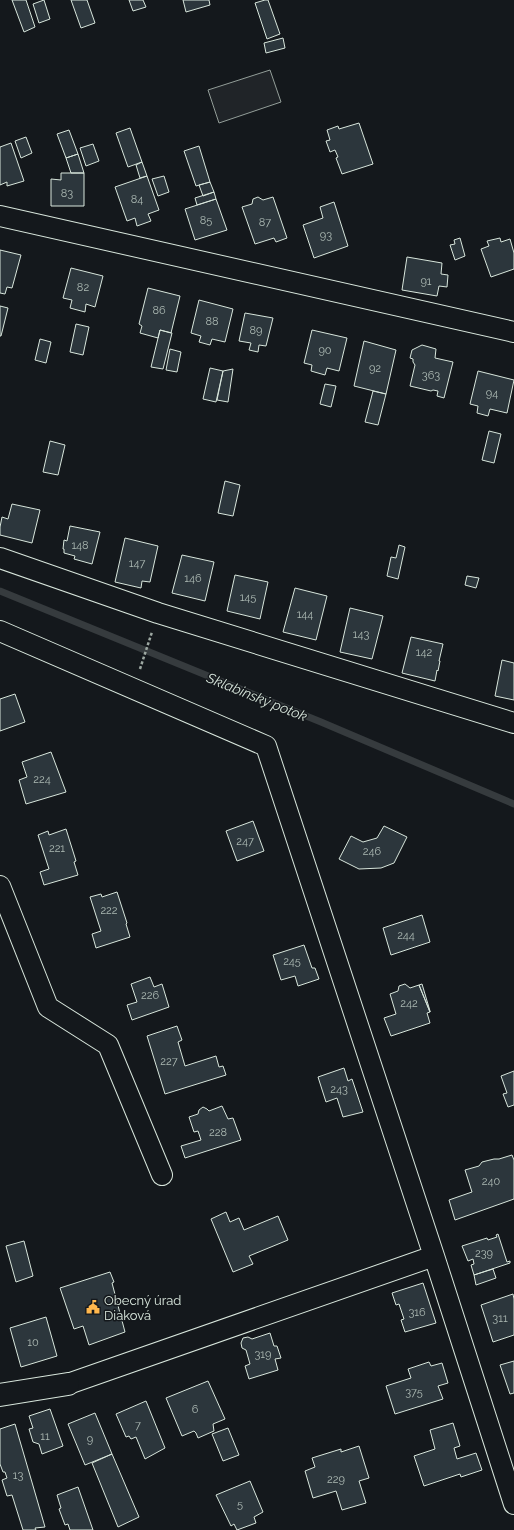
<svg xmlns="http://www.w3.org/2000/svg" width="514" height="1530" viewBox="0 0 514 1530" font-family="Raleway,sans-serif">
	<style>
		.green { fill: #202428; stroke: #939e99 }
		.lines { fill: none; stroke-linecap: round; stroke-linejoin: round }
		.stream { stroke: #363b3e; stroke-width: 7 }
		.building { fill: #2c363c; stroke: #d8e6dc }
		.street-casing { stroke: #d8e6dc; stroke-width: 22 }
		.secondary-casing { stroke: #d8e6dc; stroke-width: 24 }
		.path { stroke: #9da8a2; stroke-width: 2.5; stroke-dasharray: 3 2; stroke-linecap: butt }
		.street { stroke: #14181c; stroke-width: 20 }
		.secondary { stroke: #14181c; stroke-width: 22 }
		.labels { text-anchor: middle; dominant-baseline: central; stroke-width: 3; stroke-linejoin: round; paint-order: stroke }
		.number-label { font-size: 11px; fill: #adbab4 }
		.poi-label { font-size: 13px; fill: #d8e6dc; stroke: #14181c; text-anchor: start }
		.water-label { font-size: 14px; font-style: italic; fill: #d8e6dc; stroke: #14181c }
	</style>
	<rect width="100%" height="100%" fill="#14181c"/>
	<!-- green -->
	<path class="green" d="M270,70L281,102L219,123L208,90Z"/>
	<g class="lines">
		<!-- stream -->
		<path class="stream" d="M0,591L321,722L514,804"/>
	</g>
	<!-- building -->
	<path class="building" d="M12,0H26L35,27L24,32Z
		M44,0L50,19L39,23L33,4Z
		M71,0H87L95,23L81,28Z
		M129,0H143L146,7L133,11Z
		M183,0H209L210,5L186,12Z
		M265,0H268L280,34L267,39L255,3Z
		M283,38L285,48L266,53L264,43Z
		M359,123L373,164L342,174L336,158L338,157L335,150L330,152L326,141L330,140L327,130L338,126L339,129Z
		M130,128L142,162L128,167L116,133Z
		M69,130L78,154L66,158L57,134Z
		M26,137L32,153L21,158L15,141Z
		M11,143L24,181L7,186V182L0,185V147Z
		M93,144L99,161L86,166L80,148Z
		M199,146L210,182L196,186L184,151Z
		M78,154L84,173H71L66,158Z
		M142,162L147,176L140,178L136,165Z
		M61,173H84V206H51V179L61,180Z
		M147,176L159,210L148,214L151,221L137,226L135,218L127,221L115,187Z
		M164,176L169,192L158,196L152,179Z
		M210,182L214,192L203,196L199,185Z
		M214,192L216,199L197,205L195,198Z
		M258,197L263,200L273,197L287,238L276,242L274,238L255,244L242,207L252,204L253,199Z
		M216,199L227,230L195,240L185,209Z
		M334,202L348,246L314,258L303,225L323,218L320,207Z
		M460,238L465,256L455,260L450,245L455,244L454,240Z
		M500,238L501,242L510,239L514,253V269L491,277L481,249L489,246L487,241Z
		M0,250L21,255L12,288L7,287L5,294L0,293Z
		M407,257L442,263L441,274L448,275L447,287L439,286L437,296L402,290Z
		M71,268L103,276L95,307L86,304L85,312L70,308L72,300L63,298Z
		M148,288L180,296L171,333L160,330L158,338L140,333L142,326L139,324Z
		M199,300L233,309L225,342L212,339L210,345L199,342L201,336L191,333Z
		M0,306L8,308L1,336H0Z
		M245,313L273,318L266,346L259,345L258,352L249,350L251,343L239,341Z
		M76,324L89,327L83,355L70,352Z
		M160,330L172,333L163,369L151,367Z
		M312,330L347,338L339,371L327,368L325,375L311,371L312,365L304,363Z
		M40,339L51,342L46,363L35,360Z
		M364,341L396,350L386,394L354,386Z
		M422,345L436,349L435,358L453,362L444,398L437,396L438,391L433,390L431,391L410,386L415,365L413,362V359L410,358L412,350Z
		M170,349L181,352L177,372L166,370Z
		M210,368L223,371L216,402L203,399Z
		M233,369L228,402L217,400L223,371Z
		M478,371L514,380L507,413L490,409L488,416L477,413L478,406L470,404Z
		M325,384L336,386L331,407L320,404Z
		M373,391L386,394L378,425L365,422Z
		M489,431L501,434L494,463L482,460Z
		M50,441L65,445L58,475L43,472Z
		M225,481L240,485L233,516L218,513Z
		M12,504L40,510L32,543L0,535V527L2,517L8,519Z
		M70,526L100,532L92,564L74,559L75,556L64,553V549H63L64,540L67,541Z
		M125,538L158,546L150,582L142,581L141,588L115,582Z
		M399,545L405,547L398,579L387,576L391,557L396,558Z
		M182,555L214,562L205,601L172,593Z
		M235,575L268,582L260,619L227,611Z
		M467,576L479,578L476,588L465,585Z
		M295,588L327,596L316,640L283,632Z
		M350,608L383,616L372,659L340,652Z
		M411,637L443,644L439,661H440L438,671L437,670L435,681L402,673Z
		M502,660L514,663V700L495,696Z
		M15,694L25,722L0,731V699Z
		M51,752L66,792L26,804L19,780L27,777L22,762Z
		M253,821L264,851L237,861L226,831Z
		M384,826L407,837L394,863L381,868L359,869L339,859L351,836L363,842L377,838Z
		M66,829L76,861L74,862L78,875L44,885L40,872L49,869L38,835L48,831L49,835Z
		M117,892L127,923L126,924L130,937L96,948L92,934L101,931L90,897L101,894L102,897Z
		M422,915L430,942L391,955L383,928Z
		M304,945L312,968H315L319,979L298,986L295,976L281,980L273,955Z
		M150,977L154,987L162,984L169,1007L132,1020L127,1005L137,1002L131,984Z
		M405,984L410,988L419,985L430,1012L427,1013L430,1023L391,1036L384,1018L396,1014L390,994L398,991L399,986Z
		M422,984L430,1011V1012L419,985Z
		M177,1026L182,1040L178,1042L185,1066L216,1056L219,1067L223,1066L226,1075L165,1094L147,1036Z
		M344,1068L348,1081L352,1079L363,1112L343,1117L337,1098L326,1102L318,1077Z
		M514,1071V1105L508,1107L503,1094L507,1093L501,1076Z
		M222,1106L228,1119L233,1118L241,1140L185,1158L181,1146L201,1140L198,1131L194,1132L189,1117L198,1114L199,1110L203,1107L207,1109L209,1111Z
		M512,1155L514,1160V1199L455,1220L449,1200L472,1192L465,1170L479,1166L482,1162L494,1159H499Z
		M226,1212L230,1222L239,1218L244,1230L278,1216L288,1240L249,1256L253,1264L233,1272L211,1219Z
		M498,1234L507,1262L510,1261V1263L474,1275L471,1265L474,1264L473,1259L468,1261L462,1246L487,1238L488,1240L497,1237L496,1235Z
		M24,1241L33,1276L16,1282L6,1246Z
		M493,1269L496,1278L476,1285L474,1275Z
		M110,1272L114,1282L112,1283L125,1332L89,1345L83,1326L74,1329L60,1288Z
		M423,1283L436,1323L405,1332L401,1320L404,1319L399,1304L396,1305L392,1293Z
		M513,1294L514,1299V1335L493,1342L481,1305Z
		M46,1317L57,1356L21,1367L10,1328Z
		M270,1333L274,1346H277L281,1358L275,1359L278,1370L249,1379L245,1366L250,1364L246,1350L242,1348L241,1343L243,1338L248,1337L252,1339Z
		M514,1361V1393L510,1394L500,1365Z
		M429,1362L431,1366L442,1363L448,1383L438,1386L443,1399L395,1414L386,1386L411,1378L408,1369Z
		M208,1381L225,1419L213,1424L214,1431L198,1438L196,1433L194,1431L182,1436L166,1398Z
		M146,1401L165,1448L145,1459L136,1437L131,1439L129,1436L126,1437L116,1414Z
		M50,1409L63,1446L42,1454L39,1444L33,1442L29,1429L33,1428L29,1416Z
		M95,1413L112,1454L85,1465L68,1424Z
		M453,1423L460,1446L454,1448L457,1459L476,1453L482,1470L461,1477L460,1474L424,1486L414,1456L435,1449L430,1430Z
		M15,1424L45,1527L35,1528L36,1530H23L12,1495L7,1496L2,1480L7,1478L5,1472H3L0,1464V1429Z
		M228,1428L239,1455L223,1461L212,1434Z
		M359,1446L369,1478L359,1481L366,1503L342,1510L336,1491L313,1498L305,1471L315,1467L312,1458L341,1449V1452Z
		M112,1454L139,1517L118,1527L92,1463Z
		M250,1481L263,1512L254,1517L256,1523L237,1530L234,1524L231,1526L216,1495Z
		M78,1487L93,1530H70L68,1524L65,1525L59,1509L61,1508L57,1495Z"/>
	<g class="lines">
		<!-- street casing -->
		<g class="street-casing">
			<path id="street" d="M0,216L514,332
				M0,558L158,613L514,723
				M0,631L266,746L434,1256L514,1504
				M0,886L48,1007L108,1045L162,1175
				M68,1384L434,1256"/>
		</g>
		<!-- secondary casing -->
		<g class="secondary-casing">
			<path id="secondary" d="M0,1395L68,1384"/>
		</g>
		<!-- path -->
		<path class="path" d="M140,669L152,632"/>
		<!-- street -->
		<use href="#street" class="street"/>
		<!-- secondary -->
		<use href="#secondary" class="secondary"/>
	</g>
	<!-- icons -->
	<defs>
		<g id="civic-bare" transform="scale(1.08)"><path d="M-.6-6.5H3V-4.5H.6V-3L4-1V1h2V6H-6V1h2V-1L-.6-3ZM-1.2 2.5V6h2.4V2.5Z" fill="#ffb74d" stroke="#14181c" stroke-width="2.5" paint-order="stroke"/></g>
	</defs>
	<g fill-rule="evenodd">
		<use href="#civic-bare" x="93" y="1307"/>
	</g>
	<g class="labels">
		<!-- number labels -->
		<g class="number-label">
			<text x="67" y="193">83</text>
			<text x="137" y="199">84</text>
			<text x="206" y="220">85</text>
			<text x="265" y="222">87</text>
			<text x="326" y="235">93</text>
			<text x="426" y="281">91</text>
			<text x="83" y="287">82</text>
			<text x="159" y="310">86</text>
			<text x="212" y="321">88</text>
			<text x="256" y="330">89</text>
			<text x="325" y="350">90</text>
			<text x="375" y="368">92</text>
			<text x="431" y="375">363</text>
			<text x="492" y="393">94</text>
			<text x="80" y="545">148</text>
			<text x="137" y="563">147</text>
			<text x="193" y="578">146</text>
			<text x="248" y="597">145</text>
			<text x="305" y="614">144</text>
			<text x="361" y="634">143</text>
			<text x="424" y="652">142</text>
			<text x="42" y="779">224</text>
			<text x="245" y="841">247</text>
			<text x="57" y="848">221</text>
			<text x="372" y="851">246</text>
			<text x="109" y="910">222</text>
			<text x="406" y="935">244</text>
			<text x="292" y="961">245</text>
			<text x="150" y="995">226</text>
			<text x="409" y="1003">242</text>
			<text x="169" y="1061">227</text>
			<text x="339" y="1089">243</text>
			<text x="218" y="1132">228</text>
			<text x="491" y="1181">240</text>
			<text x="484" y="1253">239</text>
			<text x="417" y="1312">316</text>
			<text x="500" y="1318">311</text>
			<text x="33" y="1342">10</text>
			<text x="263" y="1354">319</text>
			<text x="414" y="1392">375</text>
			<text x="195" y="1409">6</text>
			<text x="138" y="1425">7</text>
			<text x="45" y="1436">11</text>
			<text x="90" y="1439">9</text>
			<text x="18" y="1475">13</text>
			<text x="336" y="1479">229</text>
			<text x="240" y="1504">5</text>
		</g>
		<!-- poi labels -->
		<g class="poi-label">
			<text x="104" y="1300">Obecný úrad<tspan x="104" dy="15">Diaková</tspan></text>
		</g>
		<!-- water labels -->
		<g class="water-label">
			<text transform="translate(257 697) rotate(22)">Sklabinský potok</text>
		</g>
	</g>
</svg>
